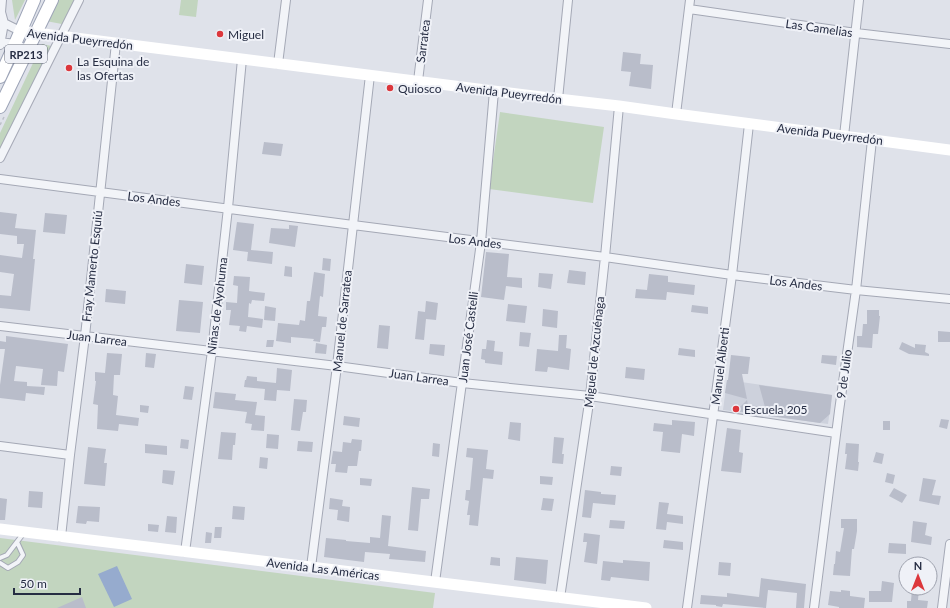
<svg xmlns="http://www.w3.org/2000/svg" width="950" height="608" viewBox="0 0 950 608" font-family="Lato,sans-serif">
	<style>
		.built { fill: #cdd1dc }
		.green { fill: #c2d5bf }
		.water { fill: #96abce }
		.building { fill: #b9bdca }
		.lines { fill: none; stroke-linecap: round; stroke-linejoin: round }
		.lane-casing { stroke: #a4a8b5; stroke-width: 6 }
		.street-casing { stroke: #a4a8b5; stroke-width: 10 }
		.primary-casing { stroke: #9da4b7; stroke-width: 14 }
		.path { stroke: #bdc0c9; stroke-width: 1.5; stroke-dasharray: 3 3; stroke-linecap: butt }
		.lane { stroke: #f2f4f8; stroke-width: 4 }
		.street { stroke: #f2f4f8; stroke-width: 8 }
		.secondary { stroke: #fff; stroke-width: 11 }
		.primary { stroke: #fff; stroke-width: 12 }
		.poi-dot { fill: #dc373c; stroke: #eff1f7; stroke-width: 1.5 }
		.labels { text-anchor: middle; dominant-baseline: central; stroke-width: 4; stroke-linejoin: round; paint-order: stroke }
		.shield { fill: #eff1f7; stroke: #626879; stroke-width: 1 }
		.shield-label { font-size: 11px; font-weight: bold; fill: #262d43 }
		.street-label { font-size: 12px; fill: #262d43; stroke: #eff1f7 }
		.poi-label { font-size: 12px; fill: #262d43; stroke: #eff1f7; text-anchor: start }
	</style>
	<rect width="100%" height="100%" fill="#dfe2ea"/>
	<!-- built -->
	<path class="built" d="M727,380L832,395L828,424L723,410Z"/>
	<!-- green -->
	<path class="green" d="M12,0H25L15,20Z
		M57,0H79L67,25L46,21Z
		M181,0H198L196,17L179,15Z
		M42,44L56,47L0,159V133Z
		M500,112L604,127L593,203L489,189Z
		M0,538L435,593L433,608H0Z"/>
	<!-- water -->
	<path class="water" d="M117,566L132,599L114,607L98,574Z"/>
	<!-- building -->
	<path class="building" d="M623,52L641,54L640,64L653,65L651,89L629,86L631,72L621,71Z
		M264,142L283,144L281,156L262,154Z
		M0,212L17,214L15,228L36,230L33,259H35L30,311L0,308V295L11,296L14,274L0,272V255L22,258L24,244H17V236L0,234Z
		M45,213L67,215L65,234L43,232Z
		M237,222L254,224L251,250L273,252L272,264L247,261L248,252L233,250Z
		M289,225L298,226L295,247L269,243L271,228L289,229Z
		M486,252L509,254L507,277L522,278V288L506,286L504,300L481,297Z
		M323,258L331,259L330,271L322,270Z
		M186,264L204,266L202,285L184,283Z
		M285,266L292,267V277L284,276Z
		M569,270L586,272L585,285L567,283Z
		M314,272L325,274L323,297L320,296L318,316L327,317L326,327H322L320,342L313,341L314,339L291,337V343L276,341L278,323L299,325L300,320L305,321L307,301H310Z
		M539,273L553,274L551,289L538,287Z
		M649,274L668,276V282L695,285L694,295L667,292L666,300L635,298L636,289L647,290Z
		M234,276L250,277L249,291L265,293L264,301L252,300L251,304L249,303L248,317L263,319L262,328L247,326L246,332L239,331L240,326L229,325L231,310H226V302L237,303L238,286L233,285Z
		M106,289L126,291L125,304L105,302Z
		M179,300L203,302L200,333L176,331Z
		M426,301L438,303L436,320L426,319L424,340L415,339L418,311L425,312Z
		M508,304L527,306L525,323L506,321Z
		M692,305L708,307V314L691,312Z
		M265,306L276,308L275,321L264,320Z
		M543,309L558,311L557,328L542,326Z
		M867,310H879V316H880L878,334H873L872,348L857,347V336H862L863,324H867Z
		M379,325L390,326L388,349L377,348Z
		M938,331L950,332V342H938Z
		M520,332L531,333L529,347L519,346Z
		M559,335H567L566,348L571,349L569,370L548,367L547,372L535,371L537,349L558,351Z
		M6,336L68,344L64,372L58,371L57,386L41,385L43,369L16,366L14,381L27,382V386L45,387L44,395L26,393L25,401L0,398V385L5,349H0V341L6,342Z
		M267,340H274L273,347H266Z
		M487,340L495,341L494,351L503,352L502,365L485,363V360L481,359L482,349H486Z
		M902,342L915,348V344L926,345L925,352L929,354V356L909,354L899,349Z
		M316,343L327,345L326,354L315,353Z
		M430,344L445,345L444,356L429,354Z
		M679,348L695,350V357L678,355Z
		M107,353L122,354L120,375H114L113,395L118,396L116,415L139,418L138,426L119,424L118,431L97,429L98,405L93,404L96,381H95V372L105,373Z
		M146,353L156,354L154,368L145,367Z
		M731,355L750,357L748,374H742L747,399L725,393L727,380H728Z
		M822,355L837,356L836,365L821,363Z
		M626,367L645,369L644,380L625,378Z
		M277,368L292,370L290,391L277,390L276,401L264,400L265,389L244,387L245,380H246L247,376L257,377V381L276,383Z
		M759,385L832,395L830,414L820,423L736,411L747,400L748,405L765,407Z
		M185,386L194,387L192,400L183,399Z
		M215,392L236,394L235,400L257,402L255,415L265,416L264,431L251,430L252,424L245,423L247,412L213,408Z
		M294,399L307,400L306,412H303L300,431L291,430Z
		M140,405L149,406L148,413L140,412Z
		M344,416L360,418L359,427L343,425Z
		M941,419L949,420L947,429L939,427Z
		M672,420L695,422L694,436L682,434L680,453L661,451L663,432L653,431L654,423L672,425Z
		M883,421H890V430H883Z
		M510,422L521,423L520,441L508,439Z
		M727,428L741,430L739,452L743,453L741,473L721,471Z
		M221,432L236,433L235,445H233L232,460L218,459Z
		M267,434L279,435L278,449L266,448Z
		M554,437L564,438L562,454H564L563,464L552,463Z
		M181,439L189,440L188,449L180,448Z
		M352,439L362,440L361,451H359L357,466H348L347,473L335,472L336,464H331L333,451L342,452L343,442L351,443Z
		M298,441L313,442L312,452L297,451Z
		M433,443L440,444L439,457L432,456Z
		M846,443L859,444L858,462H859L858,471L845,469L847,454H845Z
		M145,444L167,446V455L145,453Z
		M88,447L106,449L104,463H107L105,486L84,484Z
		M467,448L488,450L486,469L494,470L493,479L483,478L478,526L469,525L470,515H467L469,501L465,500L466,490H470L473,458L466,457Z
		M876,452L884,454L882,464L873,462Z
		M260,457L268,458L267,469L259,468Z
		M611,466L622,467L621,476L610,475Z
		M163,470L175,471L173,485L162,483Z
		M887,473L895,475L893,484L885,482Z
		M540,476L553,477L552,485L540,484Z
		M360,478L372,479L371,486L360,485Z
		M923,478L936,480L932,495L941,496L939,505L919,501Z
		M412,487L430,489L429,499H421L418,531L408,530Z
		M894,488L907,495L902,503L889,496Z
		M585,490L601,492V494L616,495L615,505L593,503L591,518L582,517Z
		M29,491L43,492L42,508L28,507Z
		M0,498L7,499L5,520H0Z
		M330,498L343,500L342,506L350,507L349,522L337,520L338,510L329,509Z
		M543,498L554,499L552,511L541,510Z
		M659,502L669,503L667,514L683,516V524L667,522L666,530L656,529Z
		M78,506L100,507L99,522L87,521L86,524L76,523Z
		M233,506L245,507L244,520L232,519Z
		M382,515L391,516L388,546L426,551L425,562L389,559L390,554L365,552L364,562L324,557L326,538L346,540V541L370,543V537L380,538Z
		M167,516L177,517L176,533L165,532Z
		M841,519H857V531L854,549H852L850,576L833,575L834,564H835L836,551L840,552L844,528H841Z
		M610,520L625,521L624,529L609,528Z
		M913,521L927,523L925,535L932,537L931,545L911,542Z
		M148,524L159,525L158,532L148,531Z
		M215,527H222L221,538H214Z
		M206,532L212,533L211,543H205Z
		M584,533L600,535L597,564L584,562L587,542H583Z
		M664,540L683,542V550L663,548Z
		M889,543L906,544V554L888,553Z
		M491,557L500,558V566L490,565Z
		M516,557L548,560L546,584L514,580Z
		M623,560L650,562L649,581L611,577L610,581L601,580L603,561L623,563Z
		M719,562L731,563L730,576L718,575Z
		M761,578L806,584L804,608H796L797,593L768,590L766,608L723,604L722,607L716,606V605L700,604L701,595L727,597V593L759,597Z
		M882,581L894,583L892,602H869V591H881Z
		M912,589H919L918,600L928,601L927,608H907V601H911Z
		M841,590L850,591V596L865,598L864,608H839V607L828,605L830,591L841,592Z
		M82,597L86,608H57Z"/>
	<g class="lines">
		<!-- lane casing -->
		<g class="lane-casing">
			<path id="lane" d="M0,558L7,555L23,534
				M0,563L8,568L18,562L23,555L17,542"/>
		</g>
		<!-- street casing -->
		<g class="street-casing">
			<path id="street" d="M2,0L1,12L4,23L20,31
				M689,9L856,33L950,44
				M0,42L15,44L28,50
				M0,45L4,23
				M278,64L286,0
				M418,81L428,0
				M558,99L568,0
				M676,114L690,0
				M844,136L859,0
				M0,158L79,0
				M0,179L353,225L605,257L732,275L856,290L950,299
				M0,326L337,366L462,383L590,396L836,433
				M0,446L70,455
				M61,537L70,455L85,336L116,43
				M185,552L212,351L228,208L242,59
				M311,567L337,366L370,75
				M435,582L481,242L494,91
				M560,598L590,396L605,257L619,106
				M687,608L732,275L749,124
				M814,608L839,411L856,290L872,140
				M942,608L950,544"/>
		</g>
		<!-- primary casing -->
		<g class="primary-casing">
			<path id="primary" d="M0,77L15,44L34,0
				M0,107L52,0"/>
		</g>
		<!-- path -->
		<path class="path" d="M0,125L4,117"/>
		<!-- lane -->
		<use href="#lane" class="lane"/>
		<!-- street -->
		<use href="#street" class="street"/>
		<!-- secondary -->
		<path class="secondary" d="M20,31L558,99L619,106L676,114L950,150
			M0,529L646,608"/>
		<!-- primary -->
		<use href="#primary" class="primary"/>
	</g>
	<!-- markers -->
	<g class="poi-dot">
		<circle cx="220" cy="34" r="4"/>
		<circle cx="69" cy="68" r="4"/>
		<circle cx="390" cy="88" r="4"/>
		<circle cx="736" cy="409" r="4"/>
	</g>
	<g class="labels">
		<!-- shield labels -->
		<rect class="shield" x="5" y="45" width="42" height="18" rx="3"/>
		<g class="shield-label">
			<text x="26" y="54">RP213</text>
		</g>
		<!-- street labels -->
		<g class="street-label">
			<text transform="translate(819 28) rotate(8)">Las Camelias</text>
			<text transform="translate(80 39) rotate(7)">Avenida Pueyrredón</text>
			<text transform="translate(423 41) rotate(-83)">Sarratea</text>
			<text transform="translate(509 93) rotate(7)">Avenida Pueyrredón</text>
			<text transform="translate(830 134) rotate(7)">Avenida Pueyrredón</text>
			<text transform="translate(154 199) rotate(7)">Los Andes</text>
			<text transform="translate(475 241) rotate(7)">Los Andes</text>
			<text transform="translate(92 266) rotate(-84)">Fray Mamerto Esquiú</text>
			<text transform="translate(796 283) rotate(7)">Los Andes</text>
			<text transform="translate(217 306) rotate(-83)">Niñas de Ayohuma</text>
			<text transform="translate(342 321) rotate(-84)">Manuel de Sarratea</text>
			<text transform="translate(468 337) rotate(-83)">Juan José Castelli</text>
			<text transform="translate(97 338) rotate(7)">Juan Larrea</text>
			<text transform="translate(594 352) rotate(-84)">Miguel de Azcuénaga</text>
			<text transform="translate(720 366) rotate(-83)">Manuel Alberti</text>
			<text transform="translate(844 374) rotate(-82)">9 de Julio</text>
			<text transform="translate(419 377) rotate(8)">Juan Larrea</text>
			<text transform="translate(323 569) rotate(7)">Avenida Las Américas</text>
		</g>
		<!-- poi labels -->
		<g class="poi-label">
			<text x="228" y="34">Miguel</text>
			<text x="77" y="61">La Esquina de<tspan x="77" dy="14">las Ofertas</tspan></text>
			<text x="398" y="88">Quiosco</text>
			<text x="744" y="409">Escuela 205</text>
		</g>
	</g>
	<!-- north arrow -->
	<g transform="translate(918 576)"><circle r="19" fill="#eff1f7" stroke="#9fa3af"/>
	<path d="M0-3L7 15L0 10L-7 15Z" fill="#dc373c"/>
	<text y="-6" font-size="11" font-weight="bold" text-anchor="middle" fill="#262d43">N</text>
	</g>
	<!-- scale -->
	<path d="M14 588v6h66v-6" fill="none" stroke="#262d43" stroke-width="2"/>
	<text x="20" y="588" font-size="12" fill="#262d43" stroke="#eff1f7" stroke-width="3" paint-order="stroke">50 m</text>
</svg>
